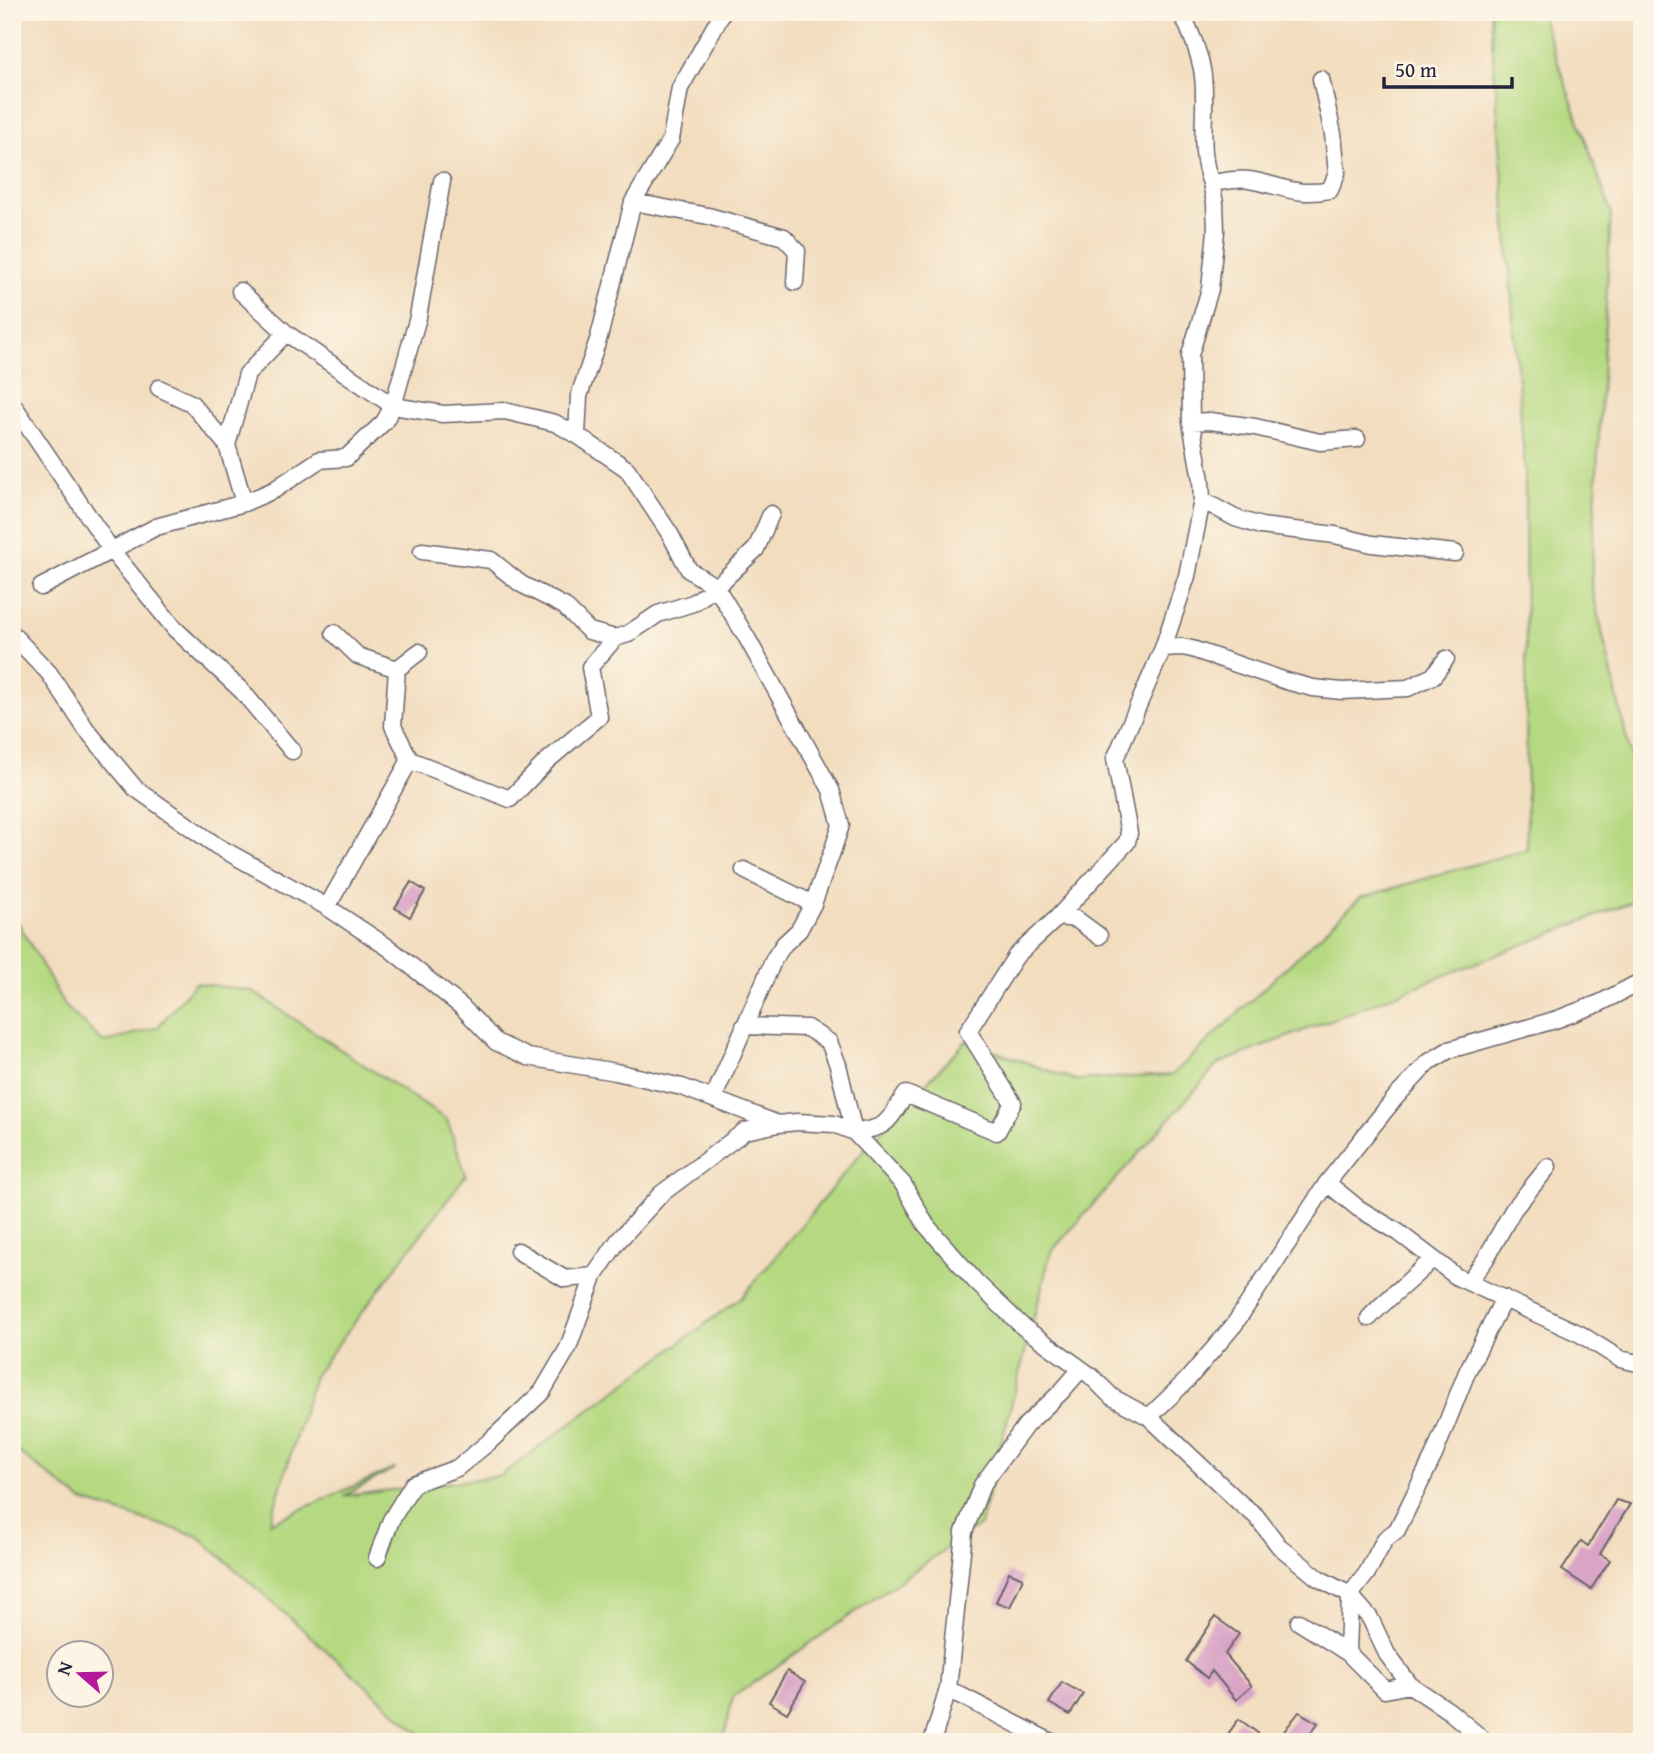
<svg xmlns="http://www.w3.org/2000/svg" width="1654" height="1754" viewBox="0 0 1654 1754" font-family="'Gentium Book Plus',serif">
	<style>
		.green { fill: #b5d981; stroke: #6c7e5e; stroke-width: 2 }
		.building { fill: #d9a4c6 }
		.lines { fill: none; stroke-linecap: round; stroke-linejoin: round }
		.minor-casing { stroke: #6b6369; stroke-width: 19 }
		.minor { stroke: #fff; stroke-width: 16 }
	</style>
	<rect width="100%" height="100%" fill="#fcf5e5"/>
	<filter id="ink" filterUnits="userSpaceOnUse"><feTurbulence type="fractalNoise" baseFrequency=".0143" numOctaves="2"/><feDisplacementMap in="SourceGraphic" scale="14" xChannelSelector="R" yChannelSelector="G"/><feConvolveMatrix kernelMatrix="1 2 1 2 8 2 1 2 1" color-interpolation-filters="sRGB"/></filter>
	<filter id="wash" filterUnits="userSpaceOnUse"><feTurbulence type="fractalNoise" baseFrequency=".00686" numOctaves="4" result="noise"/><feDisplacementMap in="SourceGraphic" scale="28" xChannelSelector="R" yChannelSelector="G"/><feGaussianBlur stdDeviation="1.57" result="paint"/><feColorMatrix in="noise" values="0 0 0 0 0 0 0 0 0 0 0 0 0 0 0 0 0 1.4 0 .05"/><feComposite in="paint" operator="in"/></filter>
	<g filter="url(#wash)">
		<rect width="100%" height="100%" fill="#f2ddbf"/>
		<!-- green -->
		<path class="green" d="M1490,12H1540L1611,212L1591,584L1642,805V898L1218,1064L1051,1252L980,1525L733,1697L723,1742H429L198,1536L82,1501L12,1447V911L64,1005L104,1043L158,1027L195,983L252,991L447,1120L466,1175L314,1376L270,1523L395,1468L344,1496L500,1476L743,1296L866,1147L966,1041L1075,1080L1172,1075L1360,898L1527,849L1525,472Z"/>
		<g id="blocks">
			<!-- building -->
			<path class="building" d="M411,882L425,891L410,917L395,908Z
				M1616,1500L1630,1504L1600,1554L1610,1560L1591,1589L1562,1570L1581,1541L1588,1546Z
				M1009,1572L1023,1578L1010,1607L996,1602Z
				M1215,1617L1239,1634L1225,1654L1252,1686L1236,1700L1212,1671L1207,1678L1186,1661Z
				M787,1671L805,1682L787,1713L769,1702Z
				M1062,1682L1083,1694L1070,1715L1049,1703Z
				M1299,1712L1318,1723L1304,1742H1293L1282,1734Z
				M1239,1719L1259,1734L1254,1742H1222Z"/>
		</g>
	</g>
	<g filter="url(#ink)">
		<use href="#blocks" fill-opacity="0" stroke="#6b6369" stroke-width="2"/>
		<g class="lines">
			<!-- minor casing -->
			<g class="minor-casing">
				<path id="minor" d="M1181,12C1190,30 1198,49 1202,69C1209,106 1196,147 1211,183C1223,182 1238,178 1249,180C1281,185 1295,197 1330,190L1337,173L1333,134L1321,79
					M633,202L708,216L784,237L797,251L795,282
					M240,291L286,333L393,406L443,414L505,411L555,423L577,435L627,469L670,534L689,570L716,587L747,638L831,790L841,825L832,852L813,904L799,930L784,944L774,959L713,1099
					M159,388L191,403L227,445L244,503
					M12,403L112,551L175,629L242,691L292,751
					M1191,422L1210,421L1255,427L1320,442L1357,439
					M577,435L579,396L599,337L633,202L671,139L680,88L723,12
					M227,445L247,374L286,333
					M1202,500L1235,518L1261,526L1335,535L1372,544L1455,553
					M422,551L491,560L521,584L564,606L589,631L615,638
					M41,587L156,527L244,503L274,490L319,460L346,458L384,422L393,406L418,317L442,181
					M334,633L358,656L397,669
					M12,634L49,673L86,729L135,788L217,846L327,907L389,948L462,1007L496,1042L528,1057L616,1072L682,1087L778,1124L797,1122L834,1124L854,1132L903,1184L926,1225L976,1282L1023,1327L1091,1376L1112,1397L1149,1417L1241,1504L1256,1516L1279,1546L1318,1578L1350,1595L1370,1618L1387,1654L1410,1685L1449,1711L1486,1742
					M1163,648L1182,647L1192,649L1286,681L1313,688L1342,691L1408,688L1433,676L1446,659
					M410,760L510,799L547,761L599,717L590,667L615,638L628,634L658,614L693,603L716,587L756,549L771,514
					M744,870L813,904
					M327,907L410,760L393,726L397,669L419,652
					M1058,917L1076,919L1099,936
					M744,1026L807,1028L829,1042L838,1065L854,1132C889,1128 887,1122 906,1094L997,1132L1013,1103L968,1031L1016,956L1058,917L1127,842L1129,833L1115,759L1163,648L1187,576L1202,500L1201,480L1191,422L1190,355L1210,289L1216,231L1215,203L1211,183
					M1327,1183L1358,1208L1398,1232L1457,1277L1580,1334L1620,1359L1642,1364
					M518,1251L565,1279L594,1276
					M1468,1282L1485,1260L1513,1210L1548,1167
					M1369,1318C1388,1297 1412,1280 1432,1259
					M1149,1417L1187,1380L1234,1325L1327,1183L1395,1098L1429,1062L1449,1050L1555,1020L1600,1003L1642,981
					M377,1558L391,1520L413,1484L457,1468L489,1442L542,1392L568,1348L594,1276L618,1241L661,1194L745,1131L778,1124
					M1299,1622L1348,1653L1385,1690L1410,1685
					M1348,1653L1350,1595L1367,1573L1385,1539L1397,1530L1434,1455L1467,1372L1504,1298
					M948,1689L1051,1742
					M932,1742L948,1689L964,1532L982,1485L1026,1425L1061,1392L1081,1369"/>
			</g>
			<!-- minor -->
			<use href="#minor" class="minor"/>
		</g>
	</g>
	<!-- margin -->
	<rect width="1654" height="1754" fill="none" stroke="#fcf5e5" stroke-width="42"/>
	<!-- north arrow -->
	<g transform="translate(80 1674) rotate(290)"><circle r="33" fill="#fcf5e5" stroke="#a5a1a1" stroke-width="2"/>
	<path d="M0-5L12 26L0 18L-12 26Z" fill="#b5179e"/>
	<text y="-10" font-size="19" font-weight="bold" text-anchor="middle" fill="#22223b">N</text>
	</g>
	<!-- scale -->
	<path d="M1384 77v10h128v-10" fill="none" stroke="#22223b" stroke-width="3.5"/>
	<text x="1395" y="77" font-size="21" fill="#22223b" stroke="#fcf5e5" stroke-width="5" paint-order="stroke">50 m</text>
</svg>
